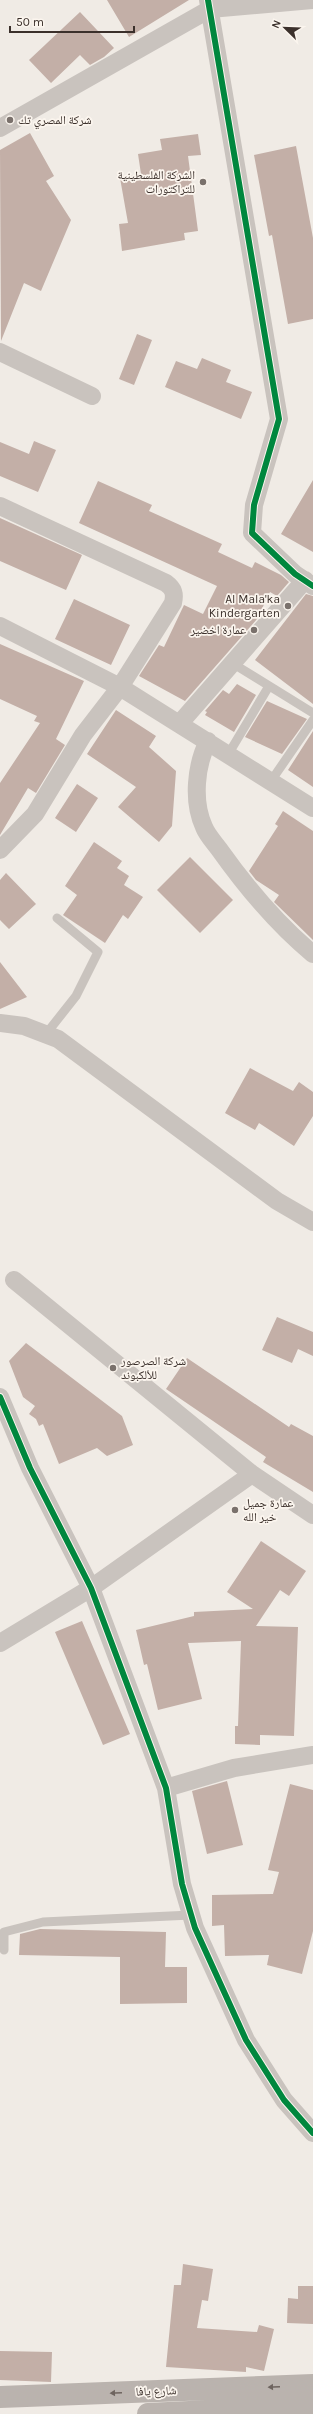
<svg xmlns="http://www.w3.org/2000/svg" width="313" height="2414" viewBox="0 0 313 2414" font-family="Karla,'Noto Naskh Arabic',sans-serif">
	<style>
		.building { fill: #c3afa7 }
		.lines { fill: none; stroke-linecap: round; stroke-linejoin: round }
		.lane { stroke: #c9c3be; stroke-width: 9 }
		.street { stroke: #c9c3be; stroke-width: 18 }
		.secondary { stroke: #bab3ae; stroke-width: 22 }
		.cycleway-casing { stroke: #fbf5ee; stroke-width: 8 }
		.cycleway { stroke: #00873e; stroke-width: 6 }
		.oneway { fill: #6e645f }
		.poi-dot { fill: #7a716c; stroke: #fbf5ee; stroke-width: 1.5 }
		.labels { text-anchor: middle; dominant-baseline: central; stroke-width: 3.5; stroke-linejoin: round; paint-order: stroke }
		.poi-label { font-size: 12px; fill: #3b302b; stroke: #fbf5ee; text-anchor: start }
		.street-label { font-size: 12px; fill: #3b302b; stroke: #fbf5ee }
	</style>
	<rect width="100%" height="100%" fill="#f0ebe5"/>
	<!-- building -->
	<path class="building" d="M107,0H189L129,37Z
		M80,12L114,48L104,57L90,65L80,55L51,83L29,60Z
		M30,133L54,176L46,181L71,220L41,291L24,283L1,341L0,150Z
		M198,134L201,155L188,156L198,231L184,233L185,240L122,251L119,224L128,223L120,178L141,174L138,154L162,150L160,139Z
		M296,146L313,238V319L288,324L272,235L269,236L254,155Z
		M137,334L152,340L134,385L119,379Z
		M202,358L231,370L226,382L252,392L241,419L165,387L176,361L197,369Z
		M34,441L56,450L38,492L0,476V442L29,454Z
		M313,480V552L281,534Z
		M98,481L152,505L149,511L222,544L218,552L252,568L255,562L281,575L289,582L277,596L270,592L257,619L185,701L139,676L159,645L164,647L184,605L203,614L217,586L79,523Z
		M0,518L82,555L66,590L0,561Z
		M306,594L313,596V704L255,660Z
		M74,599L130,625L111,665L55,639Z
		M0,644L84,681L56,739L65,745L36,793L28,788L0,835V783L40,723L34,721L37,716L0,699Z
		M237,684L256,695L234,732L205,715L207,712L205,711L223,690L229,694Z
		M267,701L307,719L282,754L245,737Z
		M116,710L156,736L149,747L176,771L172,826L159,842L118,807L136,787L87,754Z
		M313,731V787L288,770Z
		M77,784L98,798L76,832L55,818Z
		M283,811L313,831V940L274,902L279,895L256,880L249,871L278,826L275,824Z
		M94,842L122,861L117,868L129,876L124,885L143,897L128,919L123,915L105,943L63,915L77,895L65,886Z
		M190,857L233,900L200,933L157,890Z
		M6,873L36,904L9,929L0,920V880Z
		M0,962L27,997L0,1009Z
		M250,1068L293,1091L299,1082L313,1092V1116L294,1146L259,1123L255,1130L225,1113Z
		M277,1317L313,1332V1356L298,1349L292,1363L262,1350Z
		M26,1343L122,1416L133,1445L107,1456L97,1448L59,1464L43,1424L39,1426L36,1419L29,1414L35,1406L23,1397L9,1361Z
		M187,1358L289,1427L291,1424L313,1436V1492L263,1462L266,1457L166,1389Z
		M261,1541L306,1571L289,1596L280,1590L256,1626L298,1627L294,1736L260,1735V1745L235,1744V1726H238L241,1641L188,1643L202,1699L158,1710L147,1664L144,1665L136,1630L194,1616V1612L253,1609L227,1592Z
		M82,1621L130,1734L103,1745L55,1632Z
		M227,1781L243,1845L207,1854L192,1791Z
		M290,1784L313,1790V1931L302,1974L267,1965L269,1955L225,1956L224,1925L212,1926V1895L273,1894L279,1872L268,1870Z
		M40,1929L166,1932L165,1967H187V2003L120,2004V1957L19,1955L20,1934Z
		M183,2264L213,2269L208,2301L202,2300L197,2328L257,2332L259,2325L274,2329L264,2371L246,2367V2372L166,2367L174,2285H181Z
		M298,2286H313V2324L287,2323L288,2298L298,2299Z
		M0,2351L52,2352L51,2382L0,2380Z"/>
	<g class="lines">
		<!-- lane -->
		<path class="lane" d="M232,663L313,713
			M229,753L269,686
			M271,781L313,720
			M46,1034L76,996L98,952L57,918
			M4,1950V1932L43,1922L191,1915"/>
		<!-- street -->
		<path class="street" d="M208,0L279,419L254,505L252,533L295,574L313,586
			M0,128L210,9L313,0
			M0,352L92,396
			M0,506L166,583C174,589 175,594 173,603L120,687L83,735L35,814L0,850
			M0,626L120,687L313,808
			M180,723L305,580
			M208,741C196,765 192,801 204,827C207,835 214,842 219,849C246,887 278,925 313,954
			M0,1023L24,1026L58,1039L277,1201L313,1222
			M14,1280L252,1474L313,1515
			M0,1397L30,1468L91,1588L166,1788L182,1884L195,1928L246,2040L284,2100L313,2133
			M0,1643L91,1588L252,1474
			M166,1788L234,1768L313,1755"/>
		<!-- secondary -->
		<path class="secondary" d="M0,2397L313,2385
			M148,2414L313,2406"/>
		<!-- cycleway casing -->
		<g class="cycleway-casing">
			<path id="cycleway" d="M208,0L279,419L254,505L252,533L295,574L313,586
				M0,1397L30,1468L91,1588L166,1788L182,1884L195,1928L246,2040L284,2100L313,2133"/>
		</g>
		<!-- cycleway -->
		<use href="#cycleway" class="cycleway"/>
	</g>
	<!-- one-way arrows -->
	<defs><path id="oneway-solid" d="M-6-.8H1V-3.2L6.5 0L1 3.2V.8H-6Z"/></defs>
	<g class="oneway">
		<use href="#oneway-solid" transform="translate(274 2387) rotate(178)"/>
		<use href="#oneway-solid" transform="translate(116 2393) rotate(178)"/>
	</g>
	<!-- markers -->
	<g class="poi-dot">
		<circle cx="10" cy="120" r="4"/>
		<circle cx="203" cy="182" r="4"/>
		<circle cx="288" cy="606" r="4"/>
		<circle cx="254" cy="630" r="4"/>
		<circle cx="113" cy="1368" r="4"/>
		<circle cx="235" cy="1510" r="4"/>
	</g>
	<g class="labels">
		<!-- poi labels -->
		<g class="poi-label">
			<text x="18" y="120">شركة المصري تك</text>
			<text x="195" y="175" text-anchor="end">الشركة الفلسطينية<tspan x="195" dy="14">للتراكتورات</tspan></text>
			<text x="280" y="599" text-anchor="end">Al Mala'ka<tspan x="280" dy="14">Kindergarten</tspan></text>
			<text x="246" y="630" text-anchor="end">عمارة اخضير</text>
			<text x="121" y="1361">شركة الصرصور<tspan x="121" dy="14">للألكبوند</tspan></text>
			<text x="243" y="1503">عمارة جميل<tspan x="243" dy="14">خير الله</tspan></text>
		</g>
		<!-- street labels -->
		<g class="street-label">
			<text transform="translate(156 2391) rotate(-2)">شارع يافا</text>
		</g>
	</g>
	<!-- north arrow -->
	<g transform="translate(285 28) rotate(293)" stroke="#fbf5ee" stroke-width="3" paint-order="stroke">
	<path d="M0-3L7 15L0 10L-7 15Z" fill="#3b302b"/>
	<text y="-6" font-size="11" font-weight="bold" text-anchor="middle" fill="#3b302b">N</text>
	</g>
	<!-- scale -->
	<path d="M10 26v6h124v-6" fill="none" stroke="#3b302b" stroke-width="2"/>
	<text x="16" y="26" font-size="12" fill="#3b302b" stroke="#fbf5ee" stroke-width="3" paint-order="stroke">50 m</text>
</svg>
